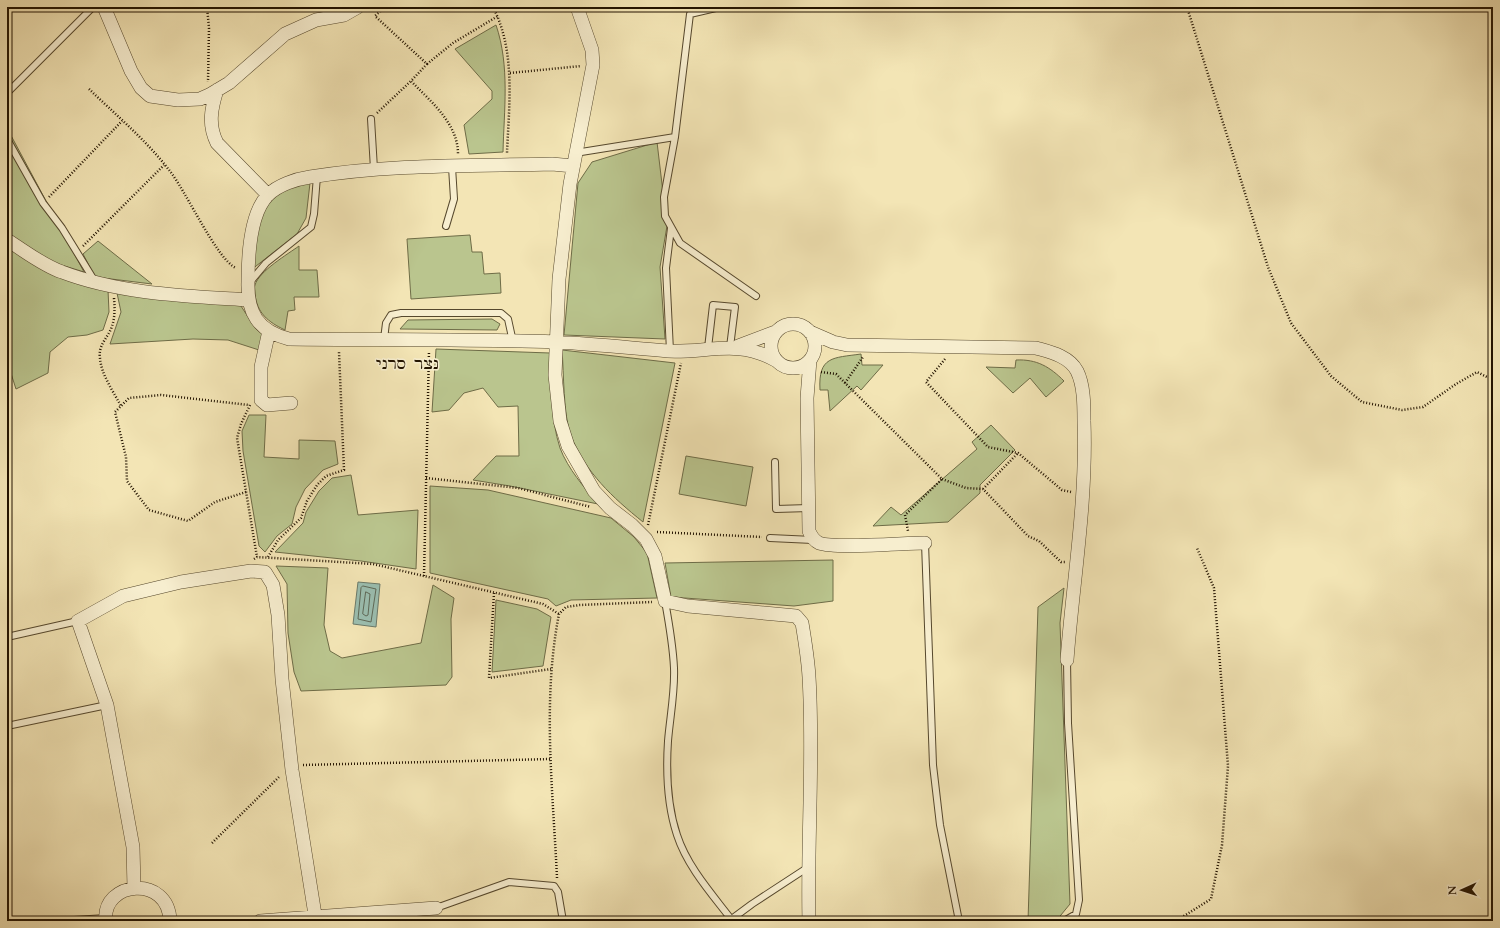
<svg xmlns="http://www.w3.org/2000/svg" width="1500" height="928" viewBox="0 0 1500 928" font-family="Cardo,'Frank Ruhl Libre',serif">
	<style>
		.green { fill: #bac58e; stroke: #6e6c47 }
		.water { fill: #9bbfb1; stroke: #6b7a6a }
		.lines { fill: none; stroke-linecap: round; stroke-linejoin: round }
		.shore { stroke: #5e6958; stroke-width: 1 }
		.service-casing { stroke: #56482d; stroke-width: 8 }
		.minor-casing { stroke: #56482d; stroke-width: 14 }
		.path { stroke: #221300; stroke-width: 2.5; stroke-dasharray: 1 2; stroke-linecap: butt }
		.service { stroke: #f7eecf; stroke-width: 6 }
		.minor { stroke: #f7eecf; stroke-width: 13 }
		.labels { text-anchor: middle; dominant-baseline: central; stroke-width: 3; stroke-linejoin: round; paint-order: stroke }
		.quarter-label { font-size: 15px; fill: #221300; stroke: #f7eecf }
	</style>
	<rect width="100%" height="100%" fill="#f3e5b5"/>
	<filter id="stains"><feTurbulence type="fractalNoise" baseFrequency=".005" numOctaves="4"/><feColorMatrix values="0 0 0 0 .2 0 0 0 0 .09 0 0 0 0 .02 0 0 0 .5 -.17"/></filter>
	<radialGradient id="worn" r=".72"><stop offset=".6" stop-color="#630" stop-opacity="0"/><stop offset="1" stop-color="#630" stop-opacity=".3"/></radialGradient>
	<!-- green -->
	<path class="green" d="M496,25C510,66 504,110 503,152L469,154L464,125L492,99V91L455,49Z
		M7,128L84,272L55,263L7,239Z
		M657,142L667,226L660,267L665,339L564,335L578,183L592,162Z
		M310,183L306,218L297,234L251,270C255,252 256,231 262,214C268,196 292,184 310,183Z
		M470,235L472,252H482L484,274L500,273L501,293L411,299L407,239Z
		M98,241L152,284L95,277L83,254Z
		M7,243L108,290L109,312L103,330L87,335L68,337L50,352L48,373L16,389L7,361Z
		M299,246V270H317L319,297H294L295,310L288,311L285,330C268,322 257,313 255,294C255,291 254,287 255,285C259,271 288,254 299,246Z
		M117,293L239,303L256,329L263,335L259,350L228,340L193,339L110,344L121,312Z
		M492,319L500,324L497,330L400,329L408,320Z
		M436,349L550,353C552,384 550,418 560,448C568,469 584,487 598,504L510,486L473,480L496,456H519L518,406L498,407L483,388L464,393L449,410L432,412Z
		M562,350L675,363L643,522C612,497 586,473 571,436C563,414 564,374 562,350Z
		M861,354L862,365H883L861,390L857,386L830,411L828,390H820C818,356 833,358 861,354Z
		M1016,360C1037,359 1050,367 1064,381L1046,397L1030,378L1013,393L986,367L1015,368Z
		M249,415H266L264,457L299,459V440L335,441L338,464L323,470L305,489L296,507L292,524L277,536L265,552L259,546L243,451L242,431Z
		M991,425L1015,450L980,485V493L948,522L873,526L891,507L901,515L977,449L972,442Z
		M686,456L753,467L746,506L679,494Z
		M351,475L358,515L418,510L416,569L361,561L275,552L303,523L306,512L319,491L332,478Z
		M430,486L488,490L611,518L634,537L647,553L657,598L571,600L556,606L548,599L430,573Z
		M833,560V601L794,606L671,597L665,563Z
		M276,566L328,568L324,625L330,651L342,658L421,643L433,585L454,598L451,619L452,677L446,685L301,691L294,672L288,633L287,584Z
		M1064,588L1060,623L1070,904L1056,921H1028L1038,607Z
		M496,600L537,609L551,617L543,666L492,672Z"/>
	<!-- water -->
	<path class="water" d="M358,582L380,584L376,627L353,624Z"/>
	<g class="lines">
		<!-- shore -->
		<path class="shore" d="M363,586L376,589L371,622L358,619L361,588Z
			M366,592L370,594L368,615L366,616L363,614Z"/>
		<!-- service casing -->
		<g class="service-casing">
			<path id="service" d="M720,7L690,14L675,137L664,197L665,216L680,243L756,296
				M7,93L93,7
				M371,119L374,169
				M7,139L43,203L62,228L94,280
				M575,153L675,137
				M446,226L454,199L452,167
				M250,282L266,263L311,227L314,214L317,176
				M384,339L386,323L391,315L401,313H501L508,319L513,342
				M708,348L713,305L735,307L730,347
				M670,351L666,268L671,228
				M775,462L776,509L809,508
				M770,538L813,540
				M925,543L933,765L940,825L959,921
				M665,601C669,623 673,646 674,668C675,692 670,717 668,741C666,772 667,805 677,835C687,866 711,893 731,919
				M7,637L78,621
				M7,726L107,705
				M436,908L509,882L554,886L558,892L563,921
				M58,921L106,918
				M729,921L752,904L807,868
				M1064,921L1076,914L1079,900L1068,723L1067,660"/>
		</g>
		<!-- minor casing -->
		<g class="minor-casing">
			<path id="minor" d="M104,7L131,71L141,88L150,96L178,100L200,99L209,95L229,83L285,34L316,20L344,15L358,7
				M577,7L592,50L593,65L570,184L559,279L555,375L560,421L568,446L594,491L610,508L632,525L646,539L655,556L665,601L688,606L796,616L802,623C805,641 808,659 809,677C814,758 807,840 809,921
				M217,90C211,109 208,125 217,143L268,195
				M573,166L552,164C473,166 388,164 310,177C296,179 278,185 268,195C250,213 248,258 248,282C247,313 258,331 289,339C378,340 467,339 556,342C594,344 631,348 668,351C707,353 738,339 775,360
				M7,240C25,251 42,265 62,272C120,294 186,296 248,300
				M771 346a22 22 0 1 1 44 0a22 22 0 1 1-44 0Z
				M269,331L261,367V400L267,405L291,403
				M810,332L833,342L847,345L1036,348C1050,352 1069,356 1077,371C1084,385 1084,405 1084,421C1087,501 1073,581 1067,660
				M738,346L775,332
				M810,360L807,398L809,531C811,536 813,540 819,543C835,549 904,543 925,543
				M134,888L133,847L107,705L78,621L123,596L181,582L251,571L265,572L273,585L278,615L282,679L292,770L316,921
				M106,921C101,881 169,874 170,921
				M260,921L436,908"/>
		</g>
		<!-- path -->
		<path class="path" d="M207,7L209,28L208,82
			M385,7L375,16L427,64L411,81C430,101 458,123 458,154
			M493,7C516,52 509,104 507,153
			M1187,7L1268,267L1291,323L1331,376L1362,402L1402,410L1423,407L1456,384L1477,372L1493,380
			M427,64L453,43L498,16
			M510,73L581,66
			M89,89C115,114 147,141 169,170C185,189 217,260 236,268
			M377,113L411,81
			M49,197L122,121
			M83,246L164,165
			M114,298C115,309 115,319 111,329C107,338 98,346 100,358C101,374 113,391 121,406
			M945,359L926,382L988,447L1018,453L1062,490L1071,492
			M821,372L836,374L942,479L905,515L908,531
			M845,383L863,357
			M250,405L241,424L237,438L257,557
			M426,478L518,488L591,507
			M942,479L966,488L983,489L1028,536L1039,541L1061,562H1065
			M983,489L1018,453
			M246,492L215,502L188,521L149,510L127,481L126,457L115,412L129,398L161,395L249,405
			M648,525L681,363
			M657,532L762,537
			M268,557L278,540L301,518L307,501L317,485L326,476L344,470L339,352
			M254,559L257,557L373,564L543,604L559,614
			M424,576L429,351
			M494,593L489,678L551,669
			M303,765L551,759
			M212,843L280,776
			M557,878C553,790 542,701 559,614L566,607L580,605L652,602
			M1176,921L1211,899L1222,845L1228,766L1214,588L1197,548"/>
		<!-- service -->
		<use href="#service" class="service"/>
		<!-- minor -->
		<use href="#minor" class="minor"/>
	</g>
	<g class="labels">
		<!-- quarter labels -->
		<g class="quarter-label">
			<text x="407" y="364">נצר סרני</text>
		</g>
	</g>
	<!-- margin -->
	<rect width="1500" height="928" fill="none" stroke="#f3e5b5" stroke-width="24"/>
	<rect x="8" y="8" width="1484" height="912" fill="none" stroke="#221300" stroke-width="2"/>
	<rect x="12" y="12" width="1476" height="904" fill="none" stroke="#221300"/>
	<!-- north arrow -->
	<g transform="translate(1462 890) rotate(267)" stroke="#f7eecf" stroke-width="3" paint-order="stroke">
	<path d="M0-3L7 15L0 10L-7 15Z" fill="#221300"/>
	<text y="-6" font-size="11" font-weight="bold" text-anchor="middle" fill="#221300">N</text>
	</g>
	<rect width="100%" height="100%" filter="url(#stains)"/>
	<rect width="100%" height="100%" fill="url(#worn)"/>
</svg>
